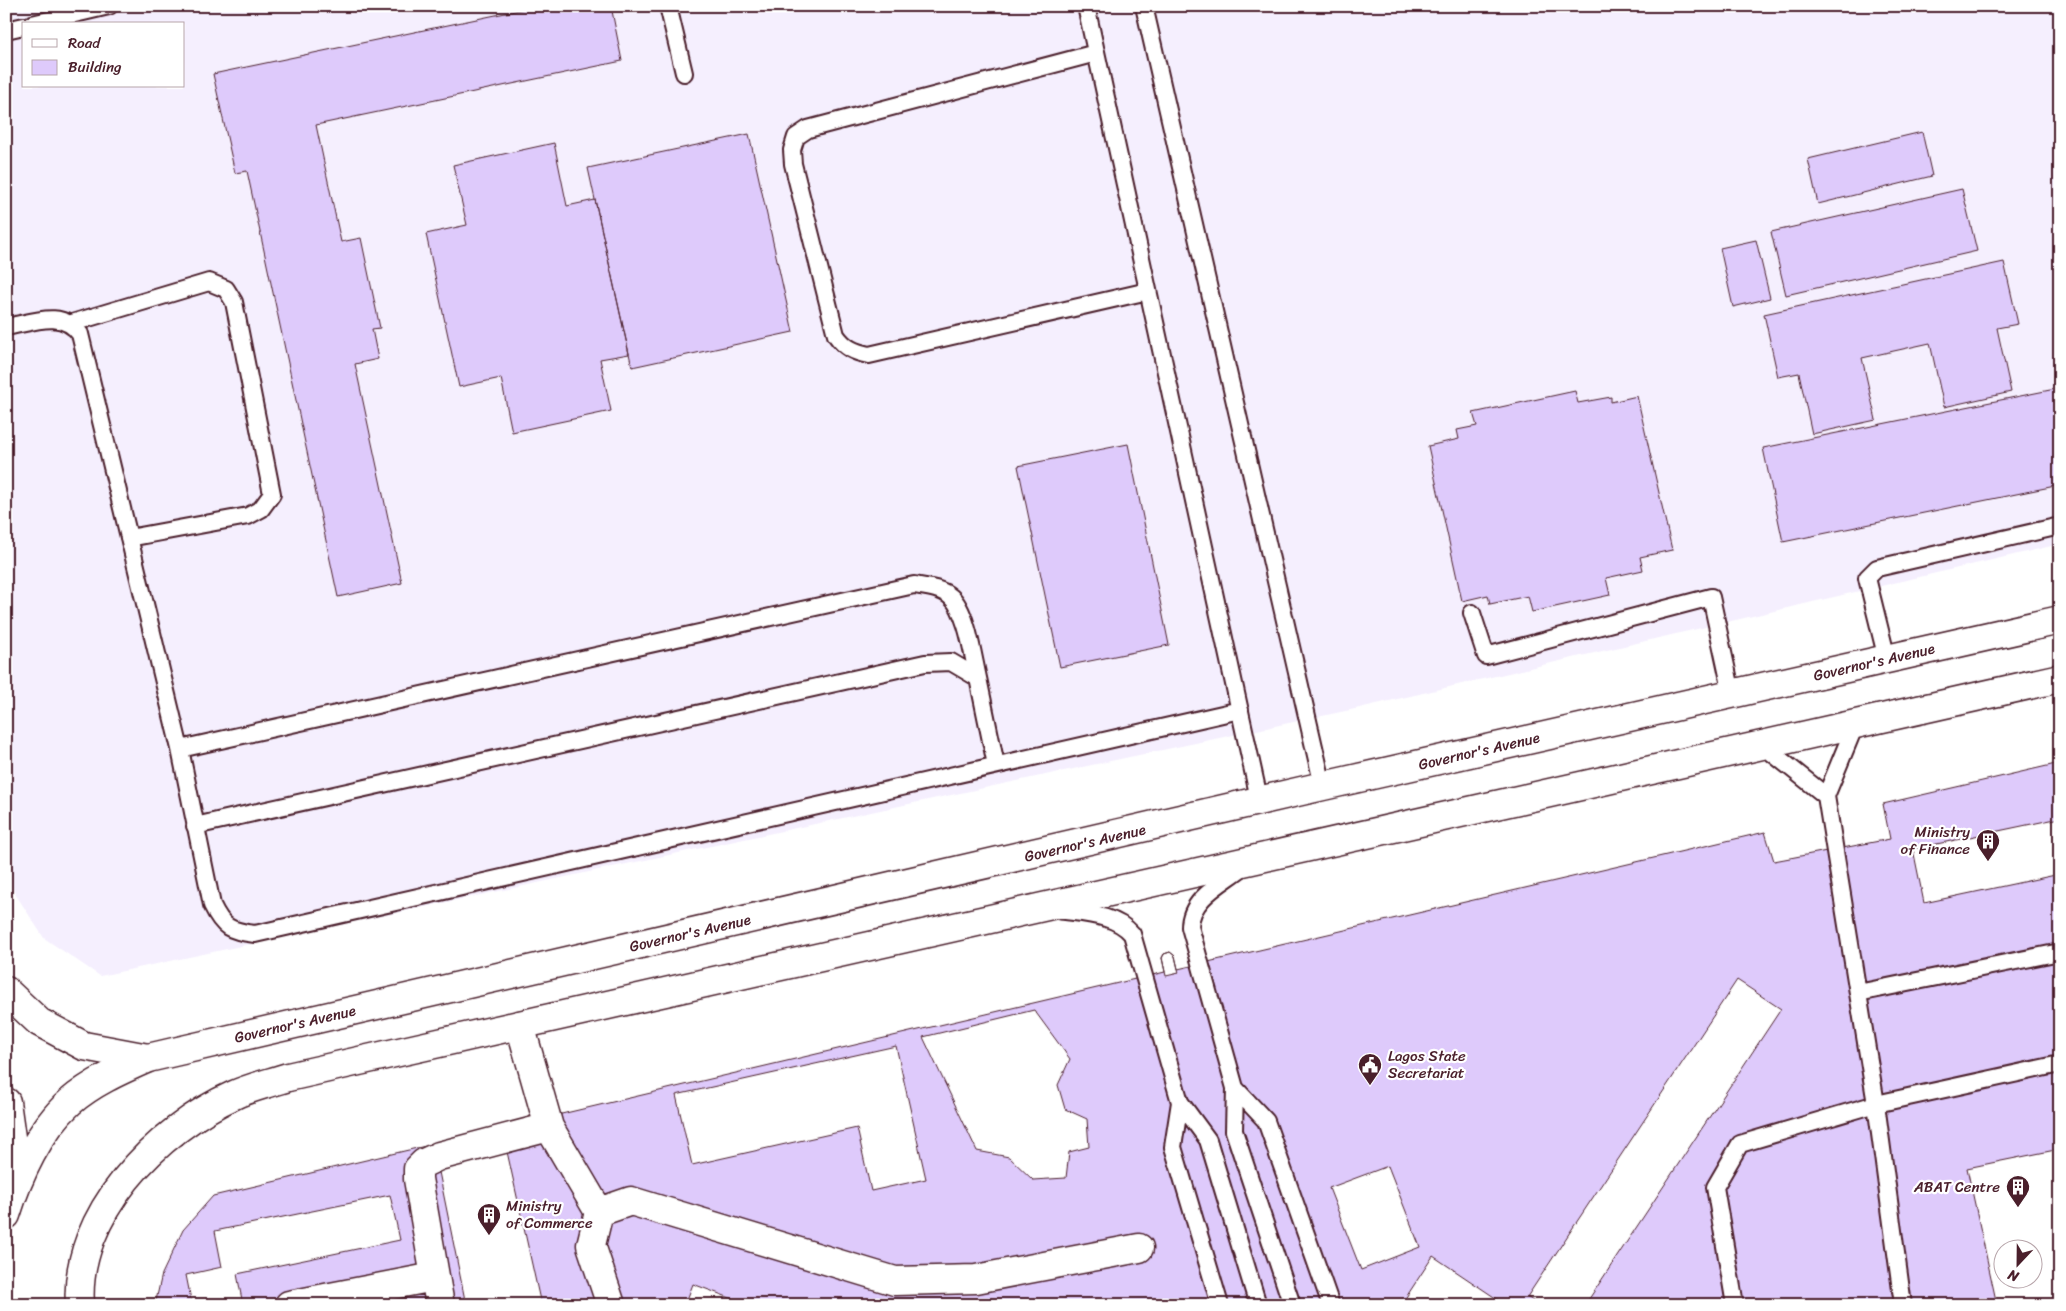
<svg xmlns="http://www.w3.org/2000/svg" width="2066" height="1311" viewBox="0 0 2066 1311" font-family="Sriracha,sans-serif">
	<style>
		.built { fill: #f5effe; fill-rule: evenodd }
		.building { fill: #decafb; stroke: #4a1f2b; fill-rule: evenodd }
		.lines { fill: none; stroke-linecap: round; stroke-linejoin: round }
		.service-casing { stroke: #4a1f2b; stroke-width: 20 }
		.minor-casing { stroke: #4a1f2b; stroke-width: 31 }
		.tertiary-casing { stroke: #4a1f2b; stroke-width: 31 }
		.service { stroke: #fff; stroke-width: 16 }
		.minor { stroke: #fff; stroke-width: 28 }
		.tertiary { stroke: #fff; stroke-width: 28 }
		.labels { text-anchor: middle; dominant-baseline: central; stroke-width: 4.5; stroke-linejoin: round; paint-order: stroke }
		.street-label { font-size: 15px; fill: #4a1f2b; stroke: #fff }
		.poi-label { font-size: 15px; fill: #4a1f2b; stroke: #fff; text-anchor: end }
	</style>
	<rect width="100%" height="100%" fill="#fff"/>
	<filter id="ink" filterUnits="userSpaceOnUse"><feTurbulence type="fractalNoise" baseFrequency=".02" numOctaves="2"/><feDisplacementMap in="SourceGraphic" scale="10" xChannelSelector="R" yChannelSelector="G"/><feConvolveMatrix kernelMatrix="1 2 1 2 8 2 1 2 1" color-interpolation-filters="sRGB"/></filter>
	<g filter="url(#ink)">
		<!-- built -->
		<path class="built" d="M6,6H2060V544L1355,709L100,976L44,938L14,892L6,860ZM24,24H184V86H24Z"/>
		<!-- building -->
		<path class="building" d="M539,6H611L622,61L316,125L341,242L361,238L380,328L372,329L378,359L355,364L402,583L338,597L247,171L235,173L213,74Z
			M1922,132L1932,176L1818,204L1808,159Z
			M749,134L793,332L632,367L588,168Z
			M554,143L567,206L595,200L629,354L600,359L611,411L512,432L501,378L459,387L426,234L467,225L453,165Z
			M1962,189L1977,251L1786,295L1771,232Z
			M1756,240L1770,298L1733,307L1720,248Z
			M2004,262L2018,324L1997,328L2011,392L1944,407L1930,343L1862,358L1876,420L1812,434L1799,373L1778,377L1764,314Z
			M2060,388V485L1783,542L1763,448Z
			M1575,391L1578,403L1611,397V402L1637,396L1672,550L1640,557L1643,570L1606,578L1610,595L1532,612L1528,596L1490,604L1488,595L1462,601L1428,446L1459,439L1457,430L1477,426L1473,413Z
			M1128,444L1169,645L1060,667L1018,466Z
			M2060,763V1305H155L162,1274L183,1230L213,1196L1165,972L1162,958L1164,954L1170,952L1175,956L1178,969L1765,832L1774,861L1890,839L1883,804ZM2004,1248H2034V1278H2004Z
			M2060,818V874L1924,903L1913,849Z
			M1170,952L1175,956L1179,973L1166,976L1162,958L1164,954Z
			M1737,980L1781,1009L1585,1305H1539L1527,1297Z
			M1034,1010L1070,1059L1058,1085L1065,1109L1087,1119L1089,1147L1069,1152L1066,1178L1033,1180L1009,1157L977,1151L923,1037Z
			M896,1046L926,1179L871,1191L857,1128L692,1165L676,1095Z
			M506,1147L541,1305H466L438,1167Z
			M2060,1149V1299L2034,1305H1997L1967,1168ZM2004,1248H2034V1278H2004Z
			M1388,1166L1420,1247L1361,1270L1329,1188Z
			M390,1195L400,1240L237,1274L243,1305H192L186,1275L222,1267L215,1231Z
			M1433,1256L1506,1305H1401Z
			M693,1284L749,1305H685Z"/>
		<g class="lines">
			<!-- service casing -->
			<g class="service-casing">
				<path id="service" d="M668,6L684,73
					M1086,6L1260,803
					M1144,6L1323,786
					M32,24L109,6
					M6,30L24,26
					M1096,53L808,129L796,137L792,150L793,164L836,335C845,348 854,352 869,355L1148,291
					M72,323L209,282L226,289L234,302L272,494L261,509L248,516L129,538
					M6,327C34,322 62,309 80,334L180,749L212,905C223,928 230,931 255,934L1240,710
					M1472,613L1486,656L1711,597L1732,694
					M1887,659L1867,578L1877,568L2060,526
					M1856,723L1826,796L1876,1104L1903,1305
					M1761,744L1826,796
					M180,749L914,585C926,587 941,588 951,597C967,611 973,657 978,678
					M195,826L925,663L951,662L978,678L996,765
					M1243,867C1223,883 1190,898 1190,927L1235,1088L1234,1131L1292,1305
					M1058,910C1084,914 1115,914 1132,934L1180,1102L1208,1140L1258,1305
					M1858,993L2060,952
					M1235,1088L1266,1121L1331,1305
					M1180,1102L1173,1147L1220,1305
					M1735,1305L1715,1187L1740,1144L1876,1104L2060,1064"/>
			</g>
			<!-- minor casing -->
			<g class="minor-casing">
				<path id="minor" d="M6,991L39,1022L84,1046L148,1058
					M520,1025L549,1127
					M6,1102L17,1180
					M289,1305L434,1277
					M440,1305L418,1179V1169L424,1163L439,1156L549,1127L599,1212
					M611,1305L591,1245L599,1212L631,1201L895,1281L976,1279L1139,1248"/>
			</g>
			<!-- tertiary casing -->
			<g class="tertiary-casing">
				<path id="tertiary" d="M6,1215C18,1176 39,1130 70,1102C93,1082 121,1070 148,1058L1323,786L2060,620
					M80,1305C73,1215 158,1129 234,1095C251,1087 270,1083 288,1077L2060,678"/>
			</g>
			<!-- service -->
			<use href="#service" class="service"/>
			<!-- minor -->
			<use href="#minor" class="minor"/>
			<!-- tertiary -->
			<use href="#tertiary" class="tertiary"/>
		</g>
	</g>
	<!-- icons -->
	<defs>
		<g id="building-pin" transform="scale(1.25)"><path d="M0 17L-7.5 6A9.5 9.5 0 1 1 7.5 6Z" fill="#4a1f2b" stroke="#fff"/><path d="M-4-6H4V6H1V3H-1V6H-4ZM-2.5-4.3h1.7v1.8h-1.7ZM.8-4.3h1.7v1.8H.8ZM-2.5-1h1.7V.8h-1.7ZM.8-1h1.7V.8H.8Z" fill="#fff"/></g>
		<g id="civic-pin" transform="scale(1.25)"><path d="M0 17L-7.5 6A9.5 9.5 0 1 1 7.5 6Z" fill="#4a1f2b" stroke="#fff"/><path d="M-.6-6.5H3V-4.5H.6V-3L4-1V1h2V6H-6V1h2V-1L-.6-3ZM-1.2 2.5V6h2.4V2.5Z" fill="#fff"/></g>
	</defs>
	<g fill-rule="evenodd">
		<use href="#building-pin" x="1988" y="841"/>
		<use href="#civic-pin" x="1370" y="1065"/>
		<use href="#building-pin" x="2018" y="1187"/>
		<use href="#building-pin" x="489" y="1215"/>
	</g>
	<g class="labels">
		<!-- street labels -->
		<g class="street-label">
			<text transform="translate(1874 662) rotate(-13)">Governor's Avenue</text>
			<text transform="translate(1479 751) rotate(-13)">Governor's Avenue</text>
			<text transform="translate(1085 843) rotate(-13)">Governor's Avenue</text>
			<text transform="translate(690 933) rotate(-13)">Governor's Avenue</text>
			<text transform="translate(295 1024) rotate(-13)">Governor's Avenue</text>
		</g>
		<!-- poi labels -->
		<g class="poi-label">
			<text x="1970" y="832">Ministry<tspan x="1970" dy="17">of Finance</tspan></text>
			<text x="1388" y="1056" text-anchor="start">Lagos State<tspan x="1388" dy="17">Secretariat</tspan></text>
			<text x="2000" y="1187">ABAT Centre</text>
			<text x="506" y="1206" text-anchor="start">Ministry<tspan x="506" dy="17">of Commerce</tspan></text>
		</g>
	</g>
	<!-- margin -->
	<rect width="2066" height="1311" fill="none" stroke="#fff" stroke-width="25"/>
	<rect x="12" y="12" width="2041" height="1286" fill="none" stroke="#4a1f2b" stroke-width="2" filter="url(#ink)"/>
	<!-- legend -->
	<rect x="22" y="22" width="162" height="65" fill="#ffffff" stroke="#b7a5aa"/>
	<rect x="32" y="39" width="25" height="8" fill="#ffffff" stroke="#b7a5aa"/>
	<text x="68" y="48" font-size="15" fill="#4a1f2b">Road</text>
	<rect x="32" y="60" width="25" height="15" fill="#decafb" stroke="#b7a5aa"/>
	<text x="68" y="72" font-size="15" fill="#4a1f2b">Building</text>
	<!-- north arrow -->
	<g transform="translate(2018 1264) rotate(202)"><circle r="24" fill="#ffffff" stroke="#b7a5aa"/>
	<path d="M0-4L9 19L0 12L-9 19Z" fill="#4a1f2b"/>
	<text y="-8" font-size="14" font-weight="bold" text-anchor="middle" fill="#4a1f2b">N</text>
	</g>
</svg>
